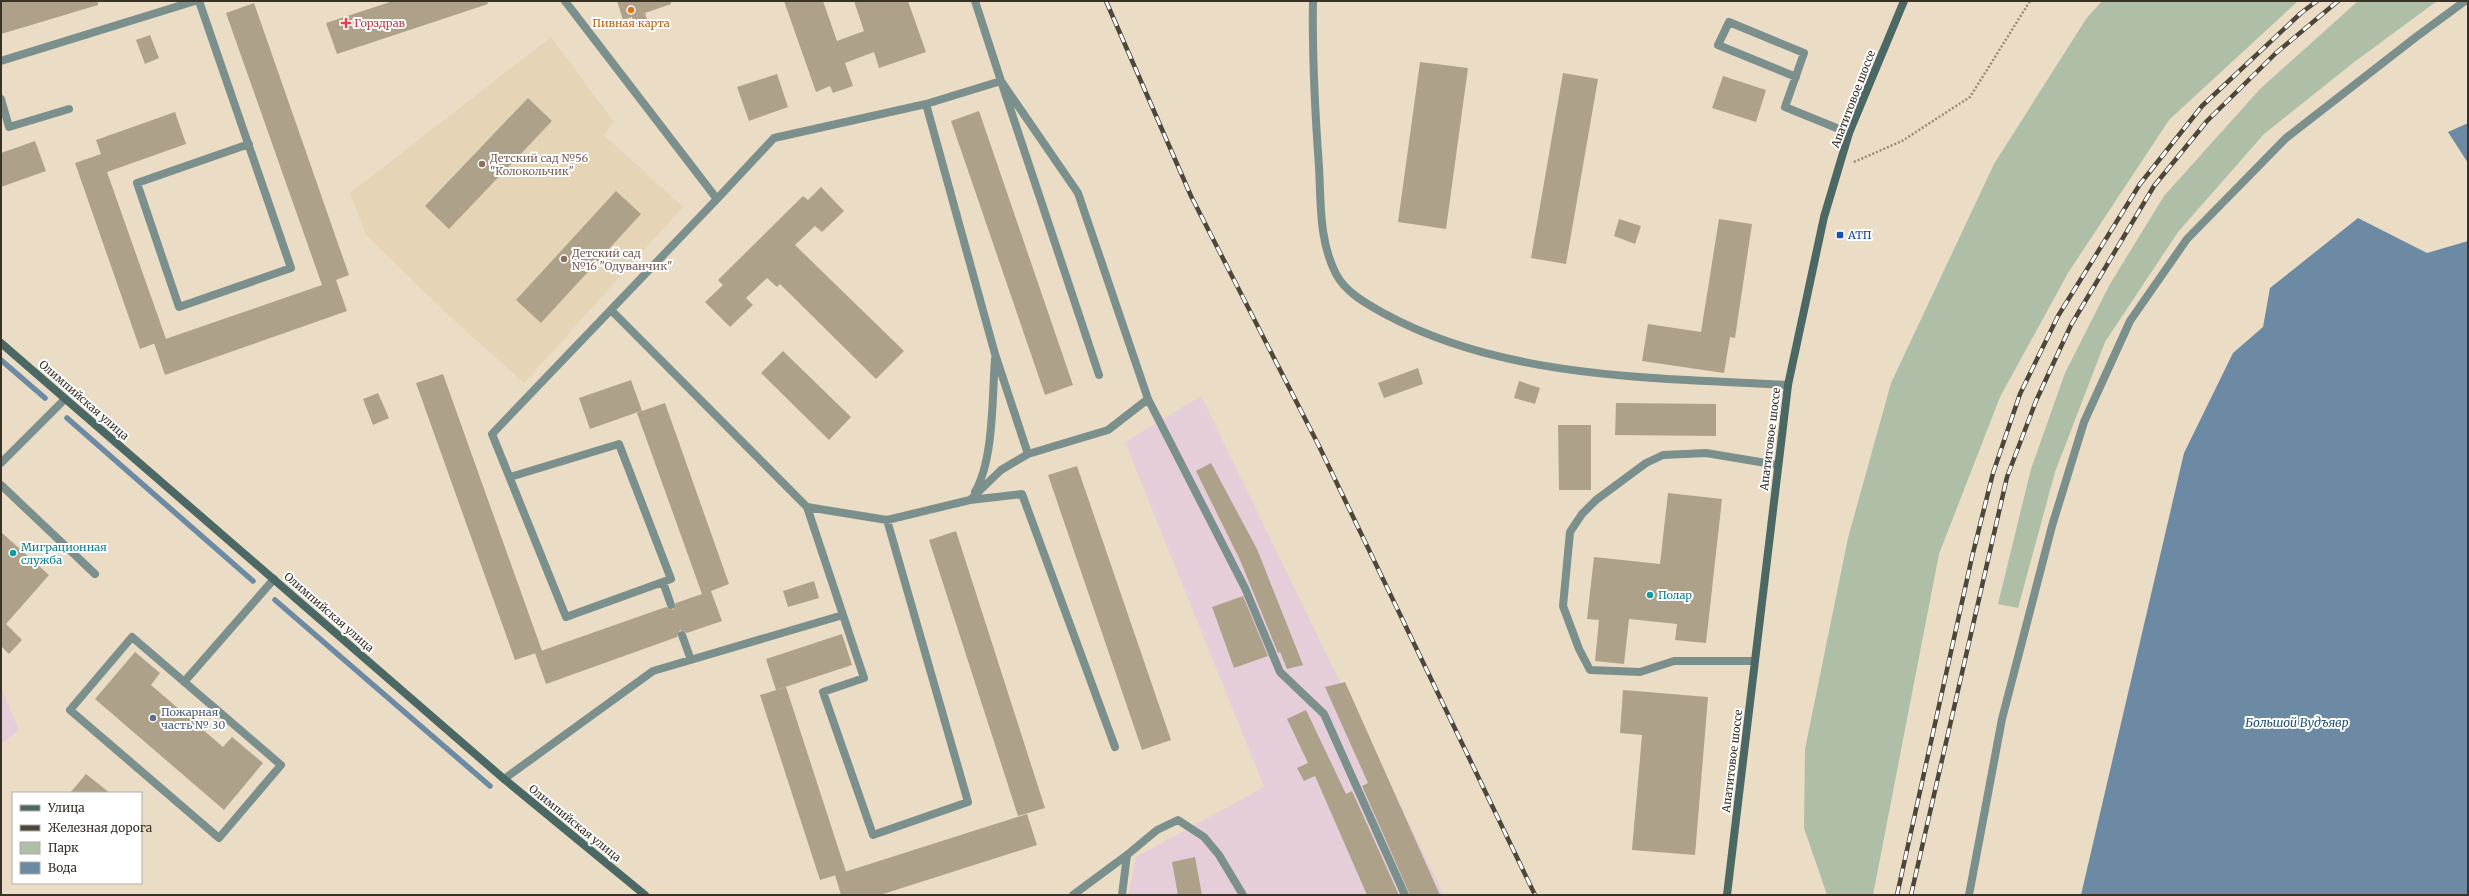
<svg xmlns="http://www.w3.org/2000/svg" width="2469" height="896" viewBox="0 0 2469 896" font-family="Merriweather,serif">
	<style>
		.industrial { fill: #e5ceda }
		.built { fill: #e5d4b5 }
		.green { fill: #afbea7 }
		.water { fill: #6c8aa3 }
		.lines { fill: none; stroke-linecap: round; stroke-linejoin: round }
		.stream { stroke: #6c8aa3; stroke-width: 5.5 }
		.building { fill: #aea18a }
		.path { stroke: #968c7b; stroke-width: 2.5; stroke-dasharray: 2 2; stroke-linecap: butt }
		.lane { stroke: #7b8f8c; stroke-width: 8 }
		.secondary { stroke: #4b6864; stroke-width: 8 }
		.rail-casing { stroke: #4d463b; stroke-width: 4.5 }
		.rail { stroke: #fff; stroke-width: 3; stroke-dasharray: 9; stroke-linecap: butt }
		.food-dot { fill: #e8710a; stroke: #fff; stroke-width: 1.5 }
		.health-dot { fill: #e0444e; stroke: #fff; stroke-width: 1.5 }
		.education-dot { fill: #8d6e63; stroke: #fff; stroke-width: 1.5 }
		.transit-dot { fill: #1a4fb4; stroke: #fff; stroke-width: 1.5 }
		.culture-dot { fill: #0f9aa8; stroke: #fff; stroke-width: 1.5 }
		.service-dot { fill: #5c6f8a; stroke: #fff; stroke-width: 1.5 }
		.labels { text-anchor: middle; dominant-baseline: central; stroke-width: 4; stroke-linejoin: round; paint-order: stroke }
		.health-label { font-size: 11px; fill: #be3a42; stroke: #fff; text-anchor: start }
		.food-label { font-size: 11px; fill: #c56008; stroke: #fff }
		.street-label { font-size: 11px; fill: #383229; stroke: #fff }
		.education-label { font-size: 11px; fill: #785e54; stroke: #fff; text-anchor: start }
		.transit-label { font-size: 11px; fill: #164399; stroke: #fff; text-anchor: start }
		.culture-label { font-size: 11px; fill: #0d838f; stroke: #fff; text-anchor: start }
		.service-label { font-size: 11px; fill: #4e5e75; stroke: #fff; text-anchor: start }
		.water-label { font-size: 12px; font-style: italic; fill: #205176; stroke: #fff }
	</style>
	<rect width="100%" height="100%" fill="#ebddc5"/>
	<!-- industrial -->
	<path class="industrial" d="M1201,396L1444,895H1128L1136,857L1264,787L1125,442Z
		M1,687L19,730L1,744Z"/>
	<!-- built -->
	<path class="built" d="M551,37L614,122L604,135L683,207L524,383L444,311L366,235L350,193Z"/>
	<!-- green -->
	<path class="green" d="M2102,1H2298L2169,120L2068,273L2000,397L1939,554L1873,895H1827L1804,828L1805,749L1848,538L1891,383L1994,164L2086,19Z
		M2358,1H2437L2353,63L2264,134L2178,232L2105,342L2055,472L2018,608L1998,604L2031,469L2065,373L2110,284L2164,196L2260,89Z"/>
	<!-- water -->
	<path class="water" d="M2468,123V163L2448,132Z
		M2358,218L2427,253L2468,241V895H2081L2184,453L2233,353L2263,327L2270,288Z"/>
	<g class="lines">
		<!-- stream -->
		<path class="stream" d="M1,360L45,398
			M67,418L253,581
			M275,600L490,786"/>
	</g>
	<!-- building -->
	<path class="building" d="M1,1H98V5L1,34Z
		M393,1H487L488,4L337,54L326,23Z
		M617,1H671V4L645,13L647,20L634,25L632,17L623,20Z
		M784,1H823L837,41L864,31L854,1H908L926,52L879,68L874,52L845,63L853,86L833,93L830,86L816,92Z
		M254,3L349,275L336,280L347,311L165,375L154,343L322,285L226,13Z
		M150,35L159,58L145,64L136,40Z
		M1420,62L1468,68L1446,229L1398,222Z
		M1563,73L1598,79L1566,264L1531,258Z
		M777,74L788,107L749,121L737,87Z
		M1723,76L1766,90L1756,122L1712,108Z
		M528,98L552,121L449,229L425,206Z
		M979,111L1073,385L1045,395L951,121Z
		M175,112L186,144L107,172L166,339L140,349L75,163L101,154L96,140Z
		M35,141L46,171L1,187V153Z
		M821,187L844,211L822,232L815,226L795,245L904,351L876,379L780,284L777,287L767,278L746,298L753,305L730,327L705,302L723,285L718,280L803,196L808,200Z
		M616,191L641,214L541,323L516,300Z
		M1619,219L1641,226L1635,244L1614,236Z
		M1719,219L1752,224L1735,338L1730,337L1724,373L1642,361L1648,324L1701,332Z
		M783,351L851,417L829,440L761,373Z
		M1418,368L1423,384L1384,398L1378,383Z
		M443,374L542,651L515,660L416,383Z
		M631,380L642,411L665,403L729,584L711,591L722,621L687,633L680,630L677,637L546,684L535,653L666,607L673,610L676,603L702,594L637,413L641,411L590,429L579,398Z
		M1519,381L1540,388L1535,404L1514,398Z
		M378,393L389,418L373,425L363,399Z
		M1616,403L1716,404V436L1615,435Z
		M1558,425H1591V490H1559Z
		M1211,463L1257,549L1303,665L1287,669L1280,652L1278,653L1240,560L1196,471Z
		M1077,466L1171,740L1142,750L1048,475Z
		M1668,493L1722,499L1706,643L1675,640L1677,624L1629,619L1624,664L1595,661L1599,620L1587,619L1594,557L1660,564Z
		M956,531L1045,808L1018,816L929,540Z
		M1,532L49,575L6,624L22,640L9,654L1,646Z
		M814,581L819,598L788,607L783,591Z
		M1243,596L1268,656L1234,668L1212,607Z
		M842,634L852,665L776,690L766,659Z
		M135,652L160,673L151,685L223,747L232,737L263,763L224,810L95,699Z
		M1345,682L1440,895H1410L1362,786L1368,783L1325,687Z
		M786,687L846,872L820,880L760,695Z
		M1623,690L1708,697L1695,855L1632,850L1642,735L1620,733Z
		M1306,710L1346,794L1352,791L1399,895H1367L1315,776L1304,781L1297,768L1308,763L1287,719Z
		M86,774L110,793H70Z
		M1027,814L1037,845L880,895H841L835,875Z
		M1195,857L1202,895H1178L1172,862Z"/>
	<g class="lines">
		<!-- path -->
		<path class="path" d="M1854,162L1902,141L1970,97L2030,1"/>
		<!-- lane -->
		<path class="lane" d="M199,1L291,268L179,307L137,183L249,144
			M565,1L717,199L774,138L926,104L1001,81L1099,375
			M975,1L1001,81L1078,193L1148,399L1245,588L1280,672L1324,714L1405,895
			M1313,1C1312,57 1315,112 1319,167C1321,203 1319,241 1336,274C1346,293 1367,304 1385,314C1504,379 1656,378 1788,385
			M1,61L195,1
			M1796,77L1718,45L1729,22L1804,53L1785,107L1849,133
			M1,99L9,127L69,109
			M926,104L995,354L1028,454
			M611,310L807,507L887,520L970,500L1022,494L1115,747
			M1,463L65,399
			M510,477L619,444L671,579L566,617L492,434L717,199
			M1,485L95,574
			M975,492C994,459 992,398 995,359
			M970,500L1001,470L1028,454L1108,430L1148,399
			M807,507L864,678L823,692L873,835L968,802L887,520
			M663,582L671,605
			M682,635L691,660
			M132,637L281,765L219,838L70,710Z
			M1754,661H1674L1640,672L1590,670L1579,649L1563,606L1570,532L1582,514L1596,500L1646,463L1663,455L1706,453L1778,465
			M184,682L274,579
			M504,779L653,671L843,615
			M1073,895L1127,855
			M1122,895L1127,855L1157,830L1178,820L1204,837L1219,855L1243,895
			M1969,895L2002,719L2052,526L2084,422L2130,321L2187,239L2286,138L2416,37L2465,1"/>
		<!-- secondary -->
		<path class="secondary" d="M1,343L504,779L645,895
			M1727,895L1788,385L1824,217L1849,133L1904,1"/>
		<!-- rail casing -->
		<g class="rail-casing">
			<path id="rail" d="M1106,1L1191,196L1318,444L1535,895
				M1897,895L1972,557L1993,473L2020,394L2058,316L2140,184L2202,106L2301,13L2317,1
				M1911,895L2007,477L2036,401L2071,325L2154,186L2207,121L2276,53L2338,1"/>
		</g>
		<!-- rail -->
		<use href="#rail" class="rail"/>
	</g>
	<!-- markers -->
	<circle class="food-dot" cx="631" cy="10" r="4"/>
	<path class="health-dot" d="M344 17h4v4h4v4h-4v4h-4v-4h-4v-4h4z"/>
	<g class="education-dot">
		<circle cx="482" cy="164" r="4"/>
		<circle cx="564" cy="259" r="4"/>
	</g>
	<rect class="transit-dot" x="1836" y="231" width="8" height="8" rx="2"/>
	<g class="culture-dot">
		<circle cx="13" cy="553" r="4"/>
		<circle cx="1650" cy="595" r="4"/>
	</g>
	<circle class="service-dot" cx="153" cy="718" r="4"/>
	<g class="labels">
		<!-- health labels -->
		<g class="health-label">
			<text x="354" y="23">Горздрав</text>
		</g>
		<!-- food labels -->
		<g class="food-label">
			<text x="631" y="23">Пивная карта</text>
		</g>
		<!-- street labels -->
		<g class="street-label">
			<text transform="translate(1853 99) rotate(-69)">Апатитовое шоссе</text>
			<text transform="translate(84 400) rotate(41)">Олимпийская улица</text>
			<text transform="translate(1770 439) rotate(-83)">Апатитовое шоссе</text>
			<text transform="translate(329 612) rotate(41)">Олимпийская улица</text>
			<text transform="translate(1732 761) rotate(-83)">Апатитовое шоссе</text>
			<text transform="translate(575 823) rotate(39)">Олимпийская улица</text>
		</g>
		<!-- education labels -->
		<g class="education-label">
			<text x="490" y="158">Детский сад №56<tspan x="490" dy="13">"Колокольчик"</tspan></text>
			<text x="572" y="253">Детский сад<tspan x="572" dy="13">№16 "Одуванчик"</tspan></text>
		</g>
		<!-- transit labels -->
		<g class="transit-label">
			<text x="1848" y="235">АТП</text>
		</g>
		<!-- culture labels -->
		<g class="culture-label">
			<text x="21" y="547">Миграционная<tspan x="21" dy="13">служба</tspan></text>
			<text x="1658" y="595">Полар</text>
		</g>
		<!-- service labels -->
		<g class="service-label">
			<text x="161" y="712">Пожарная<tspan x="161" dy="13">часть № 30</tspan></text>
		</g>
		<!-- water labels -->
		<g class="water-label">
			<text x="2297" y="722">Большой Вудъявр</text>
		</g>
	</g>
	<!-- border -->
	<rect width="2469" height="896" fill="none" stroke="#383229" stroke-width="4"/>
	<!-- legend -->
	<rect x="12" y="792" width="130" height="92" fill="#ffffff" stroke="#afada9"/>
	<rect x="20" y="805" width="20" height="6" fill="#4b6864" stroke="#afada9"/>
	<text x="48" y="812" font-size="12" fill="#383229">Улица</text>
	<rect x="20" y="825" width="20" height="6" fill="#4d463b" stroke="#afada9"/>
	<text x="48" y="832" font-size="12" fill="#383229">Железная дорога</text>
	<rect x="20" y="842" width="20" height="12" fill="#afbea7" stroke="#afada9"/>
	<text x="48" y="852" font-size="12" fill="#383229">Парк</text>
	<rect x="20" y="862" width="20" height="12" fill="#6c8aa3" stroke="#afada9"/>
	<text x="48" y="872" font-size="12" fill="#383229">Вода</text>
</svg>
